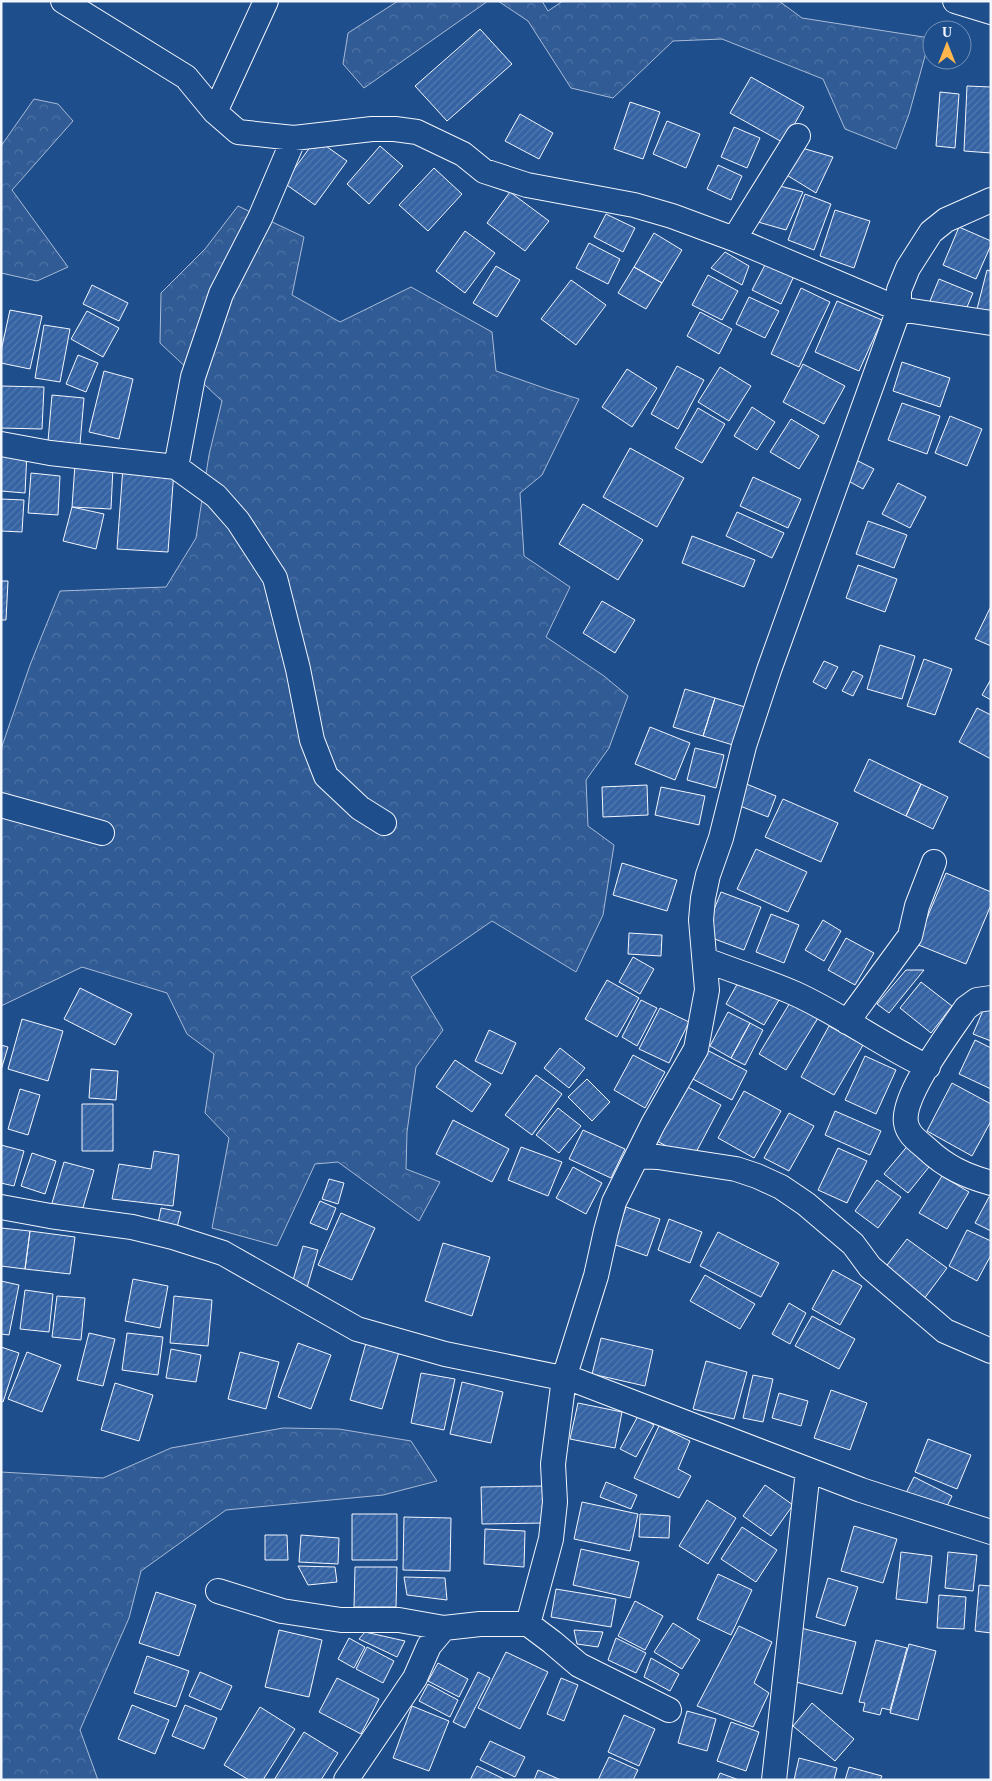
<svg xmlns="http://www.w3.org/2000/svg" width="992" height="1781" viewBox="0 0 992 1781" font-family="'Times New Roman',serif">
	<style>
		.forest { fill: url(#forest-crowns); stroke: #a8bbd7 }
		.building { fill: url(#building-hatch); stroke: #f2f6ff }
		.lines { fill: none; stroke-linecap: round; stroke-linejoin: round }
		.minor-casing { stroke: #f2f6ff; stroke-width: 26 }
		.minor { stroke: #1f4e8c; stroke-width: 24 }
	</style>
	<defs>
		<pattern id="forest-crowns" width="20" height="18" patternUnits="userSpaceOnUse" patternTransform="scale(1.25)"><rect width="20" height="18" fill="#305b95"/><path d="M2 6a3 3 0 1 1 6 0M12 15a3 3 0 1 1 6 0" fill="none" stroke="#4e73a5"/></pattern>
		<pattern id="building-hatch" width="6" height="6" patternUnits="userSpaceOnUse" patternTransform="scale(1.25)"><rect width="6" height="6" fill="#3563a3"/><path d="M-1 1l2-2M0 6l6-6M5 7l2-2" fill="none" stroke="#537ab1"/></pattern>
	</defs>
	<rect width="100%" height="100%" fill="#1f4e8c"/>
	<!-- forest -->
	<path class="forest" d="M398,1H488L364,88L343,64L348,33Z
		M498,1H542L548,11L563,1H779L802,18L930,38L909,114L896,149L845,129L823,79L722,39L673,41L613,98L571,88L528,21Z
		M34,99L58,104L73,121L12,190L68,267L37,281L1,273V146Z
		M238,206L304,237L292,295L340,322L411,287L492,332L496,371L547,389L579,399L542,475L520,493L524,556L570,587L546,637L604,676L628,696L609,748L586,780L588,826L614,845L603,915L576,972L492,921L411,977L443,1030L416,1067L407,1132L406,1169L440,1182L419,1221L338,1162L315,1164L277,1246L212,1228L229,1138L205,1113L214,1054L187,1034L167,993L82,967L1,1006V749L30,665L60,591L166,587L196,538L209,455L222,401L160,343L161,293L205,249Z
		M283,1428L339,1429L411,1441L437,1481L383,1495L226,1510L141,1571L129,1618L80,1730L98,1780H1V1472L103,1478L171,1448Z"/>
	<!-- building -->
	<path class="building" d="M480,29L512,64L447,121L415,86Z
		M751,77L804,107L784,143L730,113Z
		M967,86L991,87V153L964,151Z
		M940,92L959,94L955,148L936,146Z
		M630,102L660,112L643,159L614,149Z
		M520,114L553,133L539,159L505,141Z
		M667,121L700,134L686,168L653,154Z
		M734,127L760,138L747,168L721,157Z
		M316,139L347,161L315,205L284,183Z
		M380,146L403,166L369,204L347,184Z
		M802,148L833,157L816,193L785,174Z
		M718,165L742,176L731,200L707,189Z
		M434,168L462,194L428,231L399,205Z
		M776,185L803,192L786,230L758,222Z
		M510,192L549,221L525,251L487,223Z
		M805,194L831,204L814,250L788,240Z
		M835,210L870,221L854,268L820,256Z
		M606,214L635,228L623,252L594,237Z
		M959,227L991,241V245L976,279L943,265Z
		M465,231L495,253L465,293L436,271Z
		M654,233L682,250L662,283L634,267Z
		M589,243L620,259L608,284L576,268Z
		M725,252L749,266L742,285L711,268Z
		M766,263L794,276L781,304L752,290Z
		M496,266L520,280L497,317L473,303Z
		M634,267L662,283L646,309L618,293Z
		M987,270L991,271V313L977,309Z
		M708,275L738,291L722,320L692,305Z
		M939,279L973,293L964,314L930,301Z
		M571,280L606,305L576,345L541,319Z
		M92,285L128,303L119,321L83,304Z
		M801,288L830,302L799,367L771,354Z
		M749,297L779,311L765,338L736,324Z
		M837,301L882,320L859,371L815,352Z
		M10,310L42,316L30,369L1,363V351Z
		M87,311L119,328L103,357L71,339Z
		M700,312L732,329L719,354L687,336Z
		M44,325L70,329L60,382L35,378Z
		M78,355L98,363L86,392L66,384Z
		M902,362L950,378L940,407L893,391Z
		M803,364L845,386L824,424L783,402Z
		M677,366L704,380L678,429L651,414Z
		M720,367L751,386L729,421L698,402Z
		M627,369L657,388L632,427L602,407Z
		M104,371L133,379L119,439L89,432Z
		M1,386L44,387L42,429L1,428Z
		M52,395L84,398L80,444L48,441Z
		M902,403L940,416L927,454L888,440Z
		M752,407L775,422L757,450L734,436Z
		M698,408L725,424L702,463L675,448Z
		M950,416L982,429L967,466L935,453Z
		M791,419L819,436L799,469L770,452Z
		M630,448L684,478L657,527L603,497Z
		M1,450L27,452L25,493L1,491Z
		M854,459L874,469L863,489L843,478Z
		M75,464L113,467L111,509L72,507Z
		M123,467L174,470L168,552L117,549Z
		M31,473L60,476L58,515L28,513Z
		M753,477L801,499L788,528L740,506Z
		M898,483L926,497L910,528L882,514Z
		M1,499L24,500L22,532L1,531Z
		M583,504L643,540L618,580L559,544Z
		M72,507L104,514L96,549L63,541Z
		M737,512L784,533L772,558L726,536Z
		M868,521L907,535L894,568L856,554Z
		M692,536L755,560L744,587L682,563Z
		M858,565L897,579L885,612L846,598Z
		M1,581H8L6,620H1Z
		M602,601L635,620L615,653L583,633Z
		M991,606V646L975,639Z
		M880,645L915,656L902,699L867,689Z
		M924,659L952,669L935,715L907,706Z
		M824,661L838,667L826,689L813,682Z
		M853,671L863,676L853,696L842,691Z
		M991,679V700L982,695Z
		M685,689L715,698L703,736L673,727Z
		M715,698L745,707L733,745L703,736Z
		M977,708L991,715V759L959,742Z
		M650,727L690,743L675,780L635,764Z
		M695,748L724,755L716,788L687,780Z
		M869,759L921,784L906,816L854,791Z
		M744,783L776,796L768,817L735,804Z
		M921,784L948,797L933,829L906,816Z
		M647,785L648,815L603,817L602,787Z
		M661,787L705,796L699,825L655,815Z
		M783,799L838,823L821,862L765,837Z
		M756,849L807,872L788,912L737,889Z
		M622,863L677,880L667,911L613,895Z
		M946,873L991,892V905L966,964L916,944Z
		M721,892L761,907L744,950L704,935Z
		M771,914L799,925L784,963L756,952Z
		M823,920L841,931L824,961L805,950Z
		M629,933L662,935L661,956L628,954Z
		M846,938L874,953L855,985L828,970Z
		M633,957L654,969L640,994L619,982Z
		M906,970H924L889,1013L877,1004Z
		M740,979L779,1000L764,1025L726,1004Z
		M607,980L639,998L617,1037L585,1019Z
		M921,982L952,1006L931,1033L900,1008Z
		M80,988L132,1014L115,1045L64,1019Z
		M641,1000L657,1008L637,1046L622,1037Z
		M791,1001L818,1018L786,1070L759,1054Z
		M987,1001L991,1002V1041L973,1034Z
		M660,1008L689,1022L669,1063L639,1049Z
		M728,1012L750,1023L731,1058L710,1046Z
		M22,1019L63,1031L48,1081L8,1069Z
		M750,1023L763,1030L745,1065L731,1058Z
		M829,1026L863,1045L834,1095L801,1077Z
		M489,1030L516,1043L502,1074L475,1061Z
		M975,1040L991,1048V1089L959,1074Z
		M1,1045L8,1047L1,1070Z
		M560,1048L585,1068L569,1088L544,1068Z
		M707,1050L747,1071L732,1100L691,1078Z
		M633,1055L665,1072L645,1108L614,1090Z
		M865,1056L896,1070L876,1114L845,1100Z
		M455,1060L491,1084L472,1112L436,1087Z
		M91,1069L118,1071L116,1100L89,1098Z
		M536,1075L562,1094L532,1135L505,1115Z
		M587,1079L610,1102L592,1121L568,1097Z
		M952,1083L991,1104V1121L972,1156L927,1131Z
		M686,1086L721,1105L692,1160L657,1141Z
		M20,1089L40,1095L28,1135L8,1129Z
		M744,1091L781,1111L754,1158L718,1138Z
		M82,1104H113V1151H82Z
		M558,1108L581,1126L559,1153L536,1135Z
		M835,1111L881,1131L870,1155L825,1135Z
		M789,1113L814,1126L789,1171L764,1158Z
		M453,1120L509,1149L492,1182L436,1154Z
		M583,1130L625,1149L611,1178L569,1159Z
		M910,1143L933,1162L908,1193L884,1174Z
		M1,1145L24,1151L14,1186L1,1183Z
		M521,1147L562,1162L548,1196L508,1180Z
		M838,1148L867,1161L847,1203L818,1190Z
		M154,1151L179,1155L173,1206L112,1199L119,1164L151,1169Z
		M32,1153L56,1161L45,1194L21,1186Z
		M64,1162L94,1170L82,1211L52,1203Z
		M573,1167L602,1183L586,1214L556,1198Z
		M942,1176L969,1192L947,1229L919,1213Z
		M329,1179L344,1183L338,1204L322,1199Z
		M877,1180L901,1197L878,1228L855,1211Z
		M989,1197H991V1231L975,1223Z
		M320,1201L336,1208L327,1230L310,1223Z
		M626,1207L660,1219L647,1256L613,1244Z
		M161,1208L181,1212L177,1227L158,1223Z
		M341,1213L375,1228L352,1280L318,1265Z
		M669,1219L702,1232L690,1263L658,1250Z
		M1,1228L30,1231L25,1269L1,1266Z
		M967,1230L991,1241V1255L977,1281L949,1266Z
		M30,1231L75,1237L70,1274L25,1269Z
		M718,1232L779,1263L761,1297L700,1266Z
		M907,1239L947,1268L924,1299L884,1269Z
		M443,1243L490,1257L472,1316L425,1301Z
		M303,1246L318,1250L306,1291L291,1287Z
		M833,1270L862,1286L840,1325L812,1309Z
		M705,1275L755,1304L740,1329L690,1301Z
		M133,1279L168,1286L160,1328L125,1321Z
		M1,1281L19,1285L9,1335L1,1334Z
		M25,1290L53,1294L49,1332L20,1329Z
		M57,1296L85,1298L81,1340L52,1337Z
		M174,1296L212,1300L208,1346L170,1343Z
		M789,1303L806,1313L790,1344L772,1334Z
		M812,1316L855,1339L839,1369L795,1346Z
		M89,1333L115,1339L103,1386L77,1380Z
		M127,1333L163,1337L158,1375L122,1370Z
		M601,1338L653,1350L645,1386L592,1374Z
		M298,1343L331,1355L311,1409L278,1397Z
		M366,1343L399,1352L382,1409L350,1400Z
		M1,1347L19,1353L3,1402L1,1401Z
		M171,1349L201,1355L196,1382L166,1378Z
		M27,1352L61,1365L42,1412L8,1399Z
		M240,1352L279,1362L266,1409L228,1399Z
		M706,1361L747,1372L734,1419L693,1409Z
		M421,1373L455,1379L444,1430L411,1423Z
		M753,1375L773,1379L763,1422L743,1418Z
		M462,1382L503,1392L491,1443L450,1434Z
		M115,1383L153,1395L139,1441L101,1430Z
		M831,1390L867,1403L850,1450L814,1438Z
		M779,1393L808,1401L801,1426L772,1418Z
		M578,1403L622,1412L615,1448L570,1439Z
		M638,1416L654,1425L636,1457L620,1449Z
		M659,1426L690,1441L678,1469L691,1476L679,1498L634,1478Z
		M928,1439L971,1455L957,1489L915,1472Z
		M914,1477L952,1496L944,1512L906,1493Z
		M606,1482L637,1495L631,1509L600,1497Z
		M765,1485L793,1505L771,1536L743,1516Z
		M543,1486L544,1523L482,1524L481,1487Z
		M707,1500L736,1518L708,1564L679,1546Z
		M582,1502L638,1514L630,1551L574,1539Z
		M352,1514H397V1560H352Z
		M640,1514L670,1516L669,1538L639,1537Z
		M404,1517L451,1518L450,1571L403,1570Z
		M854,1526L897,1539L883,1583L841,1571Z
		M742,1527L777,1550L756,1582L721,1559Z
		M485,1529L525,1531L524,1567L484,1564Z
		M265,1535H287L288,1560H265Z
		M301,1535L339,1538L338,1564L299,1562Z
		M581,1549L639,1562L630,1598L573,1585Z
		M901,1552L932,1556L927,1603L896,1599Z
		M948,1552L977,1555L973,1591L945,1588Z
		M298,1566L335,1567L337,1582L308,1585Z
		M355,1567H397L396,1607H354Z
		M718,1574L752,1590L731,1635L697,1619Z
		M404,1577L445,1578L447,1600L407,1595Z
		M828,1578L858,1587L845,1626L816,1617Z
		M979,1585L991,1586V1633L975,1631Z
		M556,1589L616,1599L611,1627L551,1617Z
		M156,1592L196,1605L179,1656L139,1643Z
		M939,1595L966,1597L964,1629L937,1628Z
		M635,1601L663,1616L645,1650L618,1636Z
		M673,1623L700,1640L682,1669L654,1652Z
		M739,1626L772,1642L754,1683L769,1693L753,1727L697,1706Z
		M801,1628L856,1642L842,1694L796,1682L799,1669L792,1667Z
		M279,1630L322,1640L309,1697L265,1687Z
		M574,1630L603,1632L598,1647L577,1644Z
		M365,1632L405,1641L397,1657L359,1639Z
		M349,1638L365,1647L354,1668L338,1659Z
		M616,1638L646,1653L636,1673L608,1660Z
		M876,1640L907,1648L890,1710L882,1708L880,1715L863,1711L865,1703L859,1702Z
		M909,1644L936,1651L918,1720L890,1713Z
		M367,1647L394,1661L383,1683L356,1669Z
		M506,1652L548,1672L520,1729L478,1708Z
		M147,1656L189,1671L176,1707L134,1693Z
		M651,1658L679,1674L670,1691L644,1677Z
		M438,1663L468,1679L459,1697L428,1681Z
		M200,1672L232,1686L221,1710L189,1696Z
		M478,1672L490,1678L465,1728L453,1722Z
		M337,1678L379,1699L361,1734L319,1712Z
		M561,1678L578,1685L564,1721L547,1714Z
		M428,1684L458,1700L450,1717L419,1701Z
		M812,1703L854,1739L835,1761L793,1726Z
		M132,1705L169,1720L155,1754L118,1739Z
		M185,1705L217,1718L204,1749L172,1736Z
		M412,1706L449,1721L429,1771L393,1758Z
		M260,1707L295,1729L263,1780H249L224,1765Z
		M687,1711L716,1719L707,1751L678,1743Z
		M624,1715L655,1729L639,1766L608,1752Z
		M731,1722L759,1732L746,1771L717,1761Z
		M304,1732L338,1753L321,1780H274Z
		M490,1741L525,1757L515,1777L480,1760Z
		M609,1757L638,1770L633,1780H598Z
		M799,1758L837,1768L834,1780H794Z
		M477,1766L506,1780H470Z
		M849,1767L882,1776L880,1780H845Z
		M538,1770L561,1780H534Z
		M720,1773L739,1780H717Z"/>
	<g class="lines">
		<!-- minor casing -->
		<g class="minor-casing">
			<path id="minor" d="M63,1L186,77L215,112L238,132L294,138L372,129H395L417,132L463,154L484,171L527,185L634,205L672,216L734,239L899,309L991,323
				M955,1L991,12
				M215,112L266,1
				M991,200L946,220L931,232L908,268L899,290V309L769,670L744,746L721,838L708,875L703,898L701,920L707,990L696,1049L653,1124L637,1156L658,1157L736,1169L757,1176L781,1187L806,1204L853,1244L870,1267L945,1331L991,1351
				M734,239L798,136
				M1,444L50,453L176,467L216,496L238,521L275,578L298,669L312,740L326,776L360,808L384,823
				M176,467L193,377L221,294L260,218L294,138
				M1,805L102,833
				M706,960C736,972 767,981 796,994C842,1015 883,1046 928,1067
				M991,998L977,1000L966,1008C950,1032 901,1096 906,1123C908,1135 918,1141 927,1149C946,1167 966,1176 991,1183
				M847,1022L910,936L917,906L934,862
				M1,1207L50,1216L132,1227L173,1237L223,1253L357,1329L445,1354L577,1381L861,1490L991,1532
				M218,1591L282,1611L341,1620H399L444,1628L480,1624H528L552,1642L579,1665L669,1710
				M528,1624L551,1539L555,1502L553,1464L564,1378L596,1276L606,1231L614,1202L637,1156
				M346,1780L415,1678L429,1646L444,1628
				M774,1780L808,1470"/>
		</g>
		<!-- minor -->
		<use href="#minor" class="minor"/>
	</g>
	<!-- border -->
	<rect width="992" height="1781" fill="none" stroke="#f2f6ff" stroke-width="5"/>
	<!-- north arrow -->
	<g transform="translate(947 45)"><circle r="24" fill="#1f4e8c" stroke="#7391ba"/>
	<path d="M0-4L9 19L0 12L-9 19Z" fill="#ffb74d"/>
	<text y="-8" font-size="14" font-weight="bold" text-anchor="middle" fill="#f2f6ff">U</text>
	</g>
</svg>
